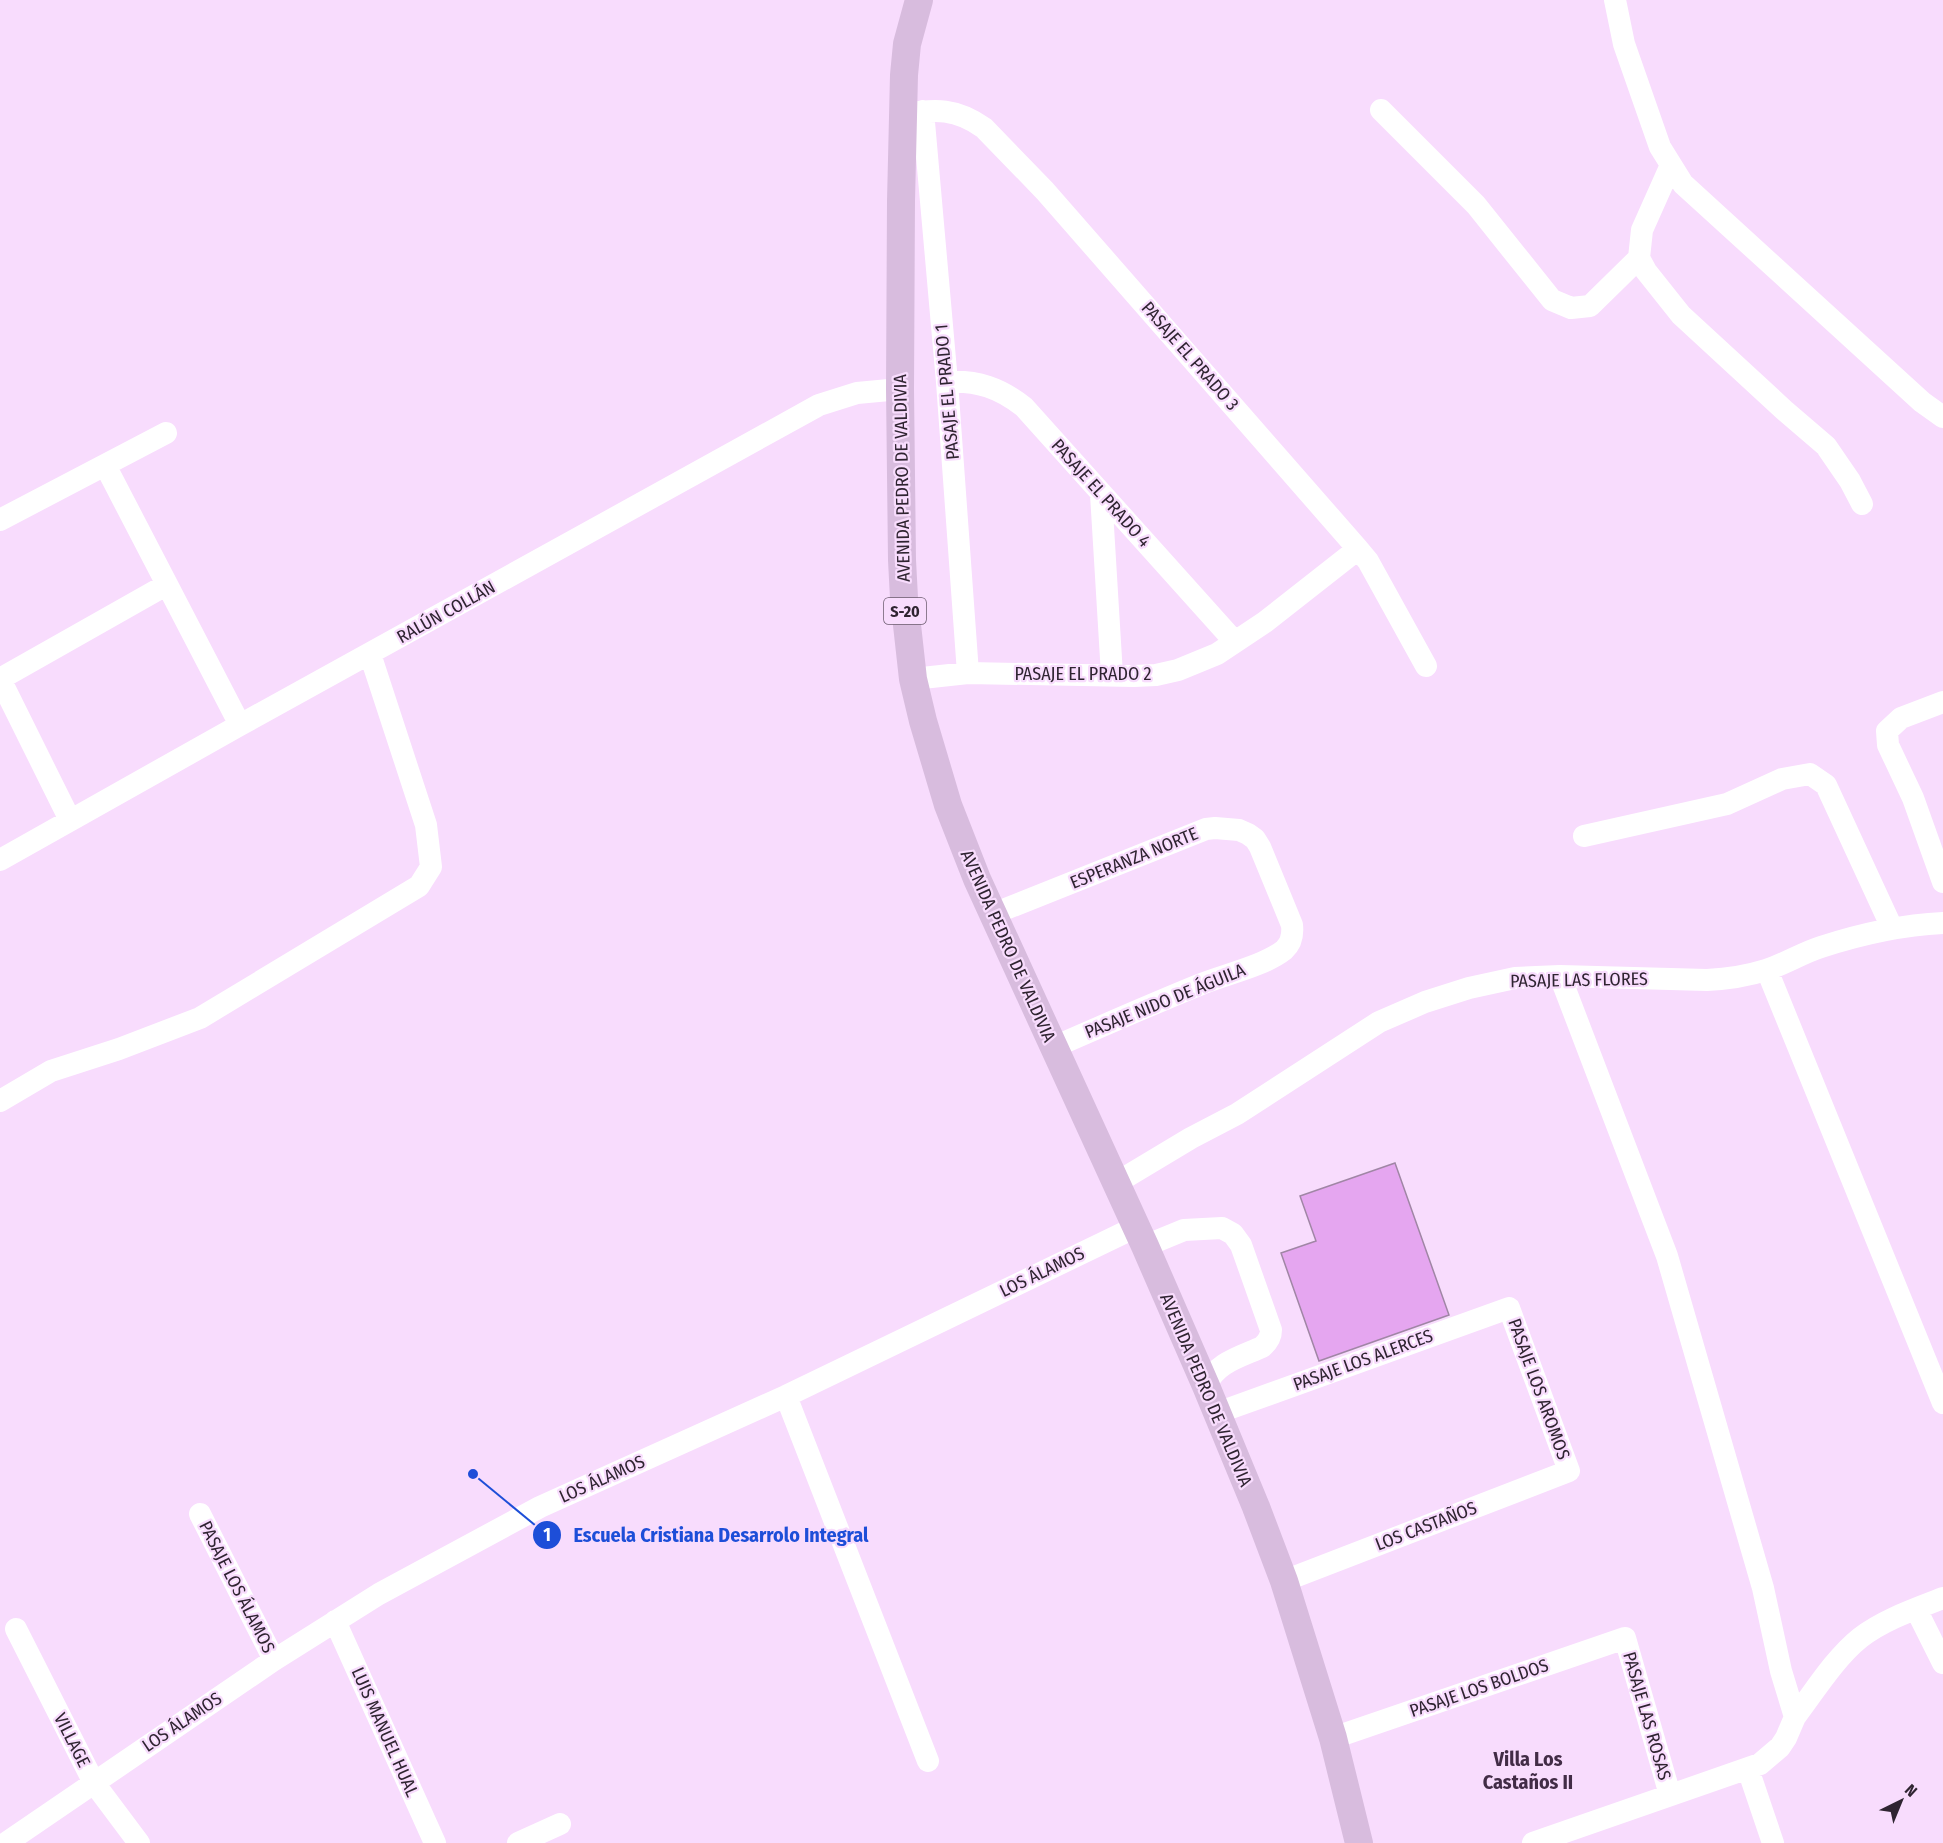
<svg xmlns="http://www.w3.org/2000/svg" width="1943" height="1843" viewBox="0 0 1943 1843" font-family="'Fira Sans Condensed',sans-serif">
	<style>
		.building { fill: #e5a6f0; stroke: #a086a5; stroke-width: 1.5 }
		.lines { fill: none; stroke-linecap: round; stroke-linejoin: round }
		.minor { stroke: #fff; stroke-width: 22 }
		.major { stroke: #d8bcde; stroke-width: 28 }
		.labels { text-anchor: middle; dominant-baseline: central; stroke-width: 4.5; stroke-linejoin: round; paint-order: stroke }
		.shield { fill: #f8dcfd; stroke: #6b5b6e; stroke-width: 1.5 }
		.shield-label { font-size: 16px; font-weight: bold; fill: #2f2431 }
		.street-label { font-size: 18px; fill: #2f2431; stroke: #f8dcfd }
		.neighbourhood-label { font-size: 20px; font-weight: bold; fill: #422c46; stroke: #f8dcfd }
		.leader { fill: none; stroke: #1d4ed8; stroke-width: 2 }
		.callout-dot { fill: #1d4ed8; stroke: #f8dcfd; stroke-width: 2 }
		.mark-label { font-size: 18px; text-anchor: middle; font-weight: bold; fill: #fff }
		.callout-label { font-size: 20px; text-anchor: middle; font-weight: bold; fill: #1d4ed8; stroke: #f8dcfd; stroke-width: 4.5; stroke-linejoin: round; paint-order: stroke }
	</style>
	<rect width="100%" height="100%" fill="#f8dcfd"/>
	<!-- building -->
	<path class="building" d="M1395,1163L1449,1315L1319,1361L1281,1253L1316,1241L1300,1196Z"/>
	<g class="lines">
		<!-- minor -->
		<path class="minor" d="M1615,0L1624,44L1660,147L1683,184L1922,402L1943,417
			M1381,110L1476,205L1552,300L1571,308L1590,306L1639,258
			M923,111L947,382L968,673
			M903,114C936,109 956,108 984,128L1045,191L1358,549L1368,561L1426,666
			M1671,165L1642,230L1639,258L1646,271L1681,315L1784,410L1826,446L1850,481L1862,504
			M947,382C977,380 1000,388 1024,407L1235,642
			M105,465L240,725
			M1101,494L1112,675
			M0,520L166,433
			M0,679L166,585
			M0,679L70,820
			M913,679L968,673L1134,676L1156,675L1178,670L1217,654L1265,622L1358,549
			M1943,702L1901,718L1887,731L1888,745L1913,798L1943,882
			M1584,836L1727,804L1782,779L1810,774L1826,785L1892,928
			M0,860L240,725L819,405L857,393L900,389
			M993,914L1206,829L1215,828L1239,830L1248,834L1255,839L1260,847L1292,925C1293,934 1292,943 1284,950C1264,966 1223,975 1199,985C1150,1005 1102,1026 1054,1047
			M1767,970L1943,1403
			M0,1101L51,1071L119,1049L200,1018L419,886L431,867L426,825L370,654
			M1116,1183L1191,1138L1237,1114L1379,1022L1425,1002L1469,988L1515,978L1560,976L1707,980C1727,979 1747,976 1766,970C1785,964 1802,953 1821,947C1861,934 1901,925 1943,923
			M1145,1246L1184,1230L1222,1228L1233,1234L1241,1245L1271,1330C1271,1337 1268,1342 1262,1347C1240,1357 1215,1363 1206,1386
			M786,1396L928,1761
			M1217,1413L1509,1308L1569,1471L1284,1581
			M200,1514L274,1660
			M1916,1609L1943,1663
			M335,1621L435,1843
			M16,1629L94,1783L139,1843
			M1795,1717C1814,1692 1835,1658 1860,1638C1883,1620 1915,1609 1943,1598
			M1333,1738L1625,1638L1670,1795
			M1748,1769L1773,1843
			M6,1843L274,1660L379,1594L540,1507L786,1396L1136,1227
			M518,1843L560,1824
			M1533,1843L1760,1764L1780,1747L1786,1738L1795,1717L1781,1671L1763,1588L1667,1256L1560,976"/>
		<!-- major -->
		<path class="major" d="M919,0L907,44L904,75L901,201L900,389L902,560L904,598L913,679L923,721L948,805L977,879L1145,1246L1206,1386L1256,1507L1284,1581L1333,1738L1359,1843"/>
	</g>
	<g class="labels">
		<!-- shield labels -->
		<rect class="shield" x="884" y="598" width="42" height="26" rx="4.5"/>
		<g class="shield-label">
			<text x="905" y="611">S-20</text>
		</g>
		<!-- street labels -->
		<g class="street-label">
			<text transform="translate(1190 356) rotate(49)">PASAJE EL PRADO 3</text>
			<text transform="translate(947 392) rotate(-95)">PASAJE EL PRADO 1</text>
			<text transform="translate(902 478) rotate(-91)">AVENIDA PEDRO DE VALDIVIA</text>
			<text transform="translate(1101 493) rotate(48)">PASAJE EL PRADO 4</text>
			<text transform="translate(446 612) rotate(-29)">RALÚN COLLÁN</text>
			<text x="1083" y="674">PASAJE EL PRADO 2</text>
			<text transform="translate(1134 858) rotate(-22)">ESPERANZA NORTE</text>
			<text transform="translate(1008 946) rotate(66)">AVENIDA PEDRO DE VALDIVIA</text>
			<text transform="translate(1579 980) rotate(-1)">PASAJE LAS FLORES</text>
			<text transform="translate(1165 1001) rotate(-22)">PASAJE NIDO DE ÁGUILA</text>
			<text transform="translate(1042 1272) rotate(-26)">LOS ÁLAMOS</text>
			<text transform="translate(1363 1360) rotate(-20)">PASAJE LOS ALERCES</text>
			<text transform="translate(1539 1389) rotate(70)">PASAJE LOS AROMOS</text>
			<text transform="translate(1206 1390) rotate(67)">AVENIDA PEDRO DE VALDIVIA</text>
			<text transform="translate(602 1479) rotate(-24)">LOS ÁLAMOS</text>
			<text transform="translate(1426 1526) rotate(-21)">LOS CASTAÑOS</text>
			<text transform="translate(237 1587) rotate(63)">PASAJE LOS ÁLAMOS</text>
			<text transform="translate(1479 1688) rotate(-19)">PASAJE LOS BOLDOS</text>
			<text transform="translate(1647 1716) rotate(74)">PASAJE LAS ROSAS</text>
			<text transform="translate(182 1722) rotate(-34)">LOS ÁLAMOS</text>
			<text transform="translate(385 1732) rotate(66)">LUIS MANUEL HUAL</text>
			<text transform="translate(72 1740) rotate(63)">VILLAGE</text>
		</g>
		<!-- neighbourhood labels -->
		<g class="neighbourhood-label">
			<text x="1528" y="1759">Villa Los<tspan x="1528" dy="23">Castaños II</tspan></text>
		</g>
	</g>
	<!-- callouts -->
	<path class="leader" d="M473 1474L547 1535"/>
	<g class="callout-dot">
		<circle cx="473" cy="1474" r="6"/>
		<circle cx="547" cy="1535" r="15"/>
	</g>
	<g class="mark-label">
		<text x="547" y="1541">1</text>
	</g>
	<g class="callout-label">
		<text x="721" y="1542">Escuela Cristiana Desarrolo Integral</text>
	</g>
	<!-- north arrow -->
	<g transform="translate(1901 1801) rotate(43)" stroke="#f8dcfd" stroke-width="4.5" paint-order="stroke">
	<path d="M0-4.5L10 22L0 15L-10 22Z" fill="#2f2431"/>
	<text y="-9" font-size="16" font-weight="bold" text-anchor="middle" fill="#2f2431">N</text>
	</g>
</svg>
